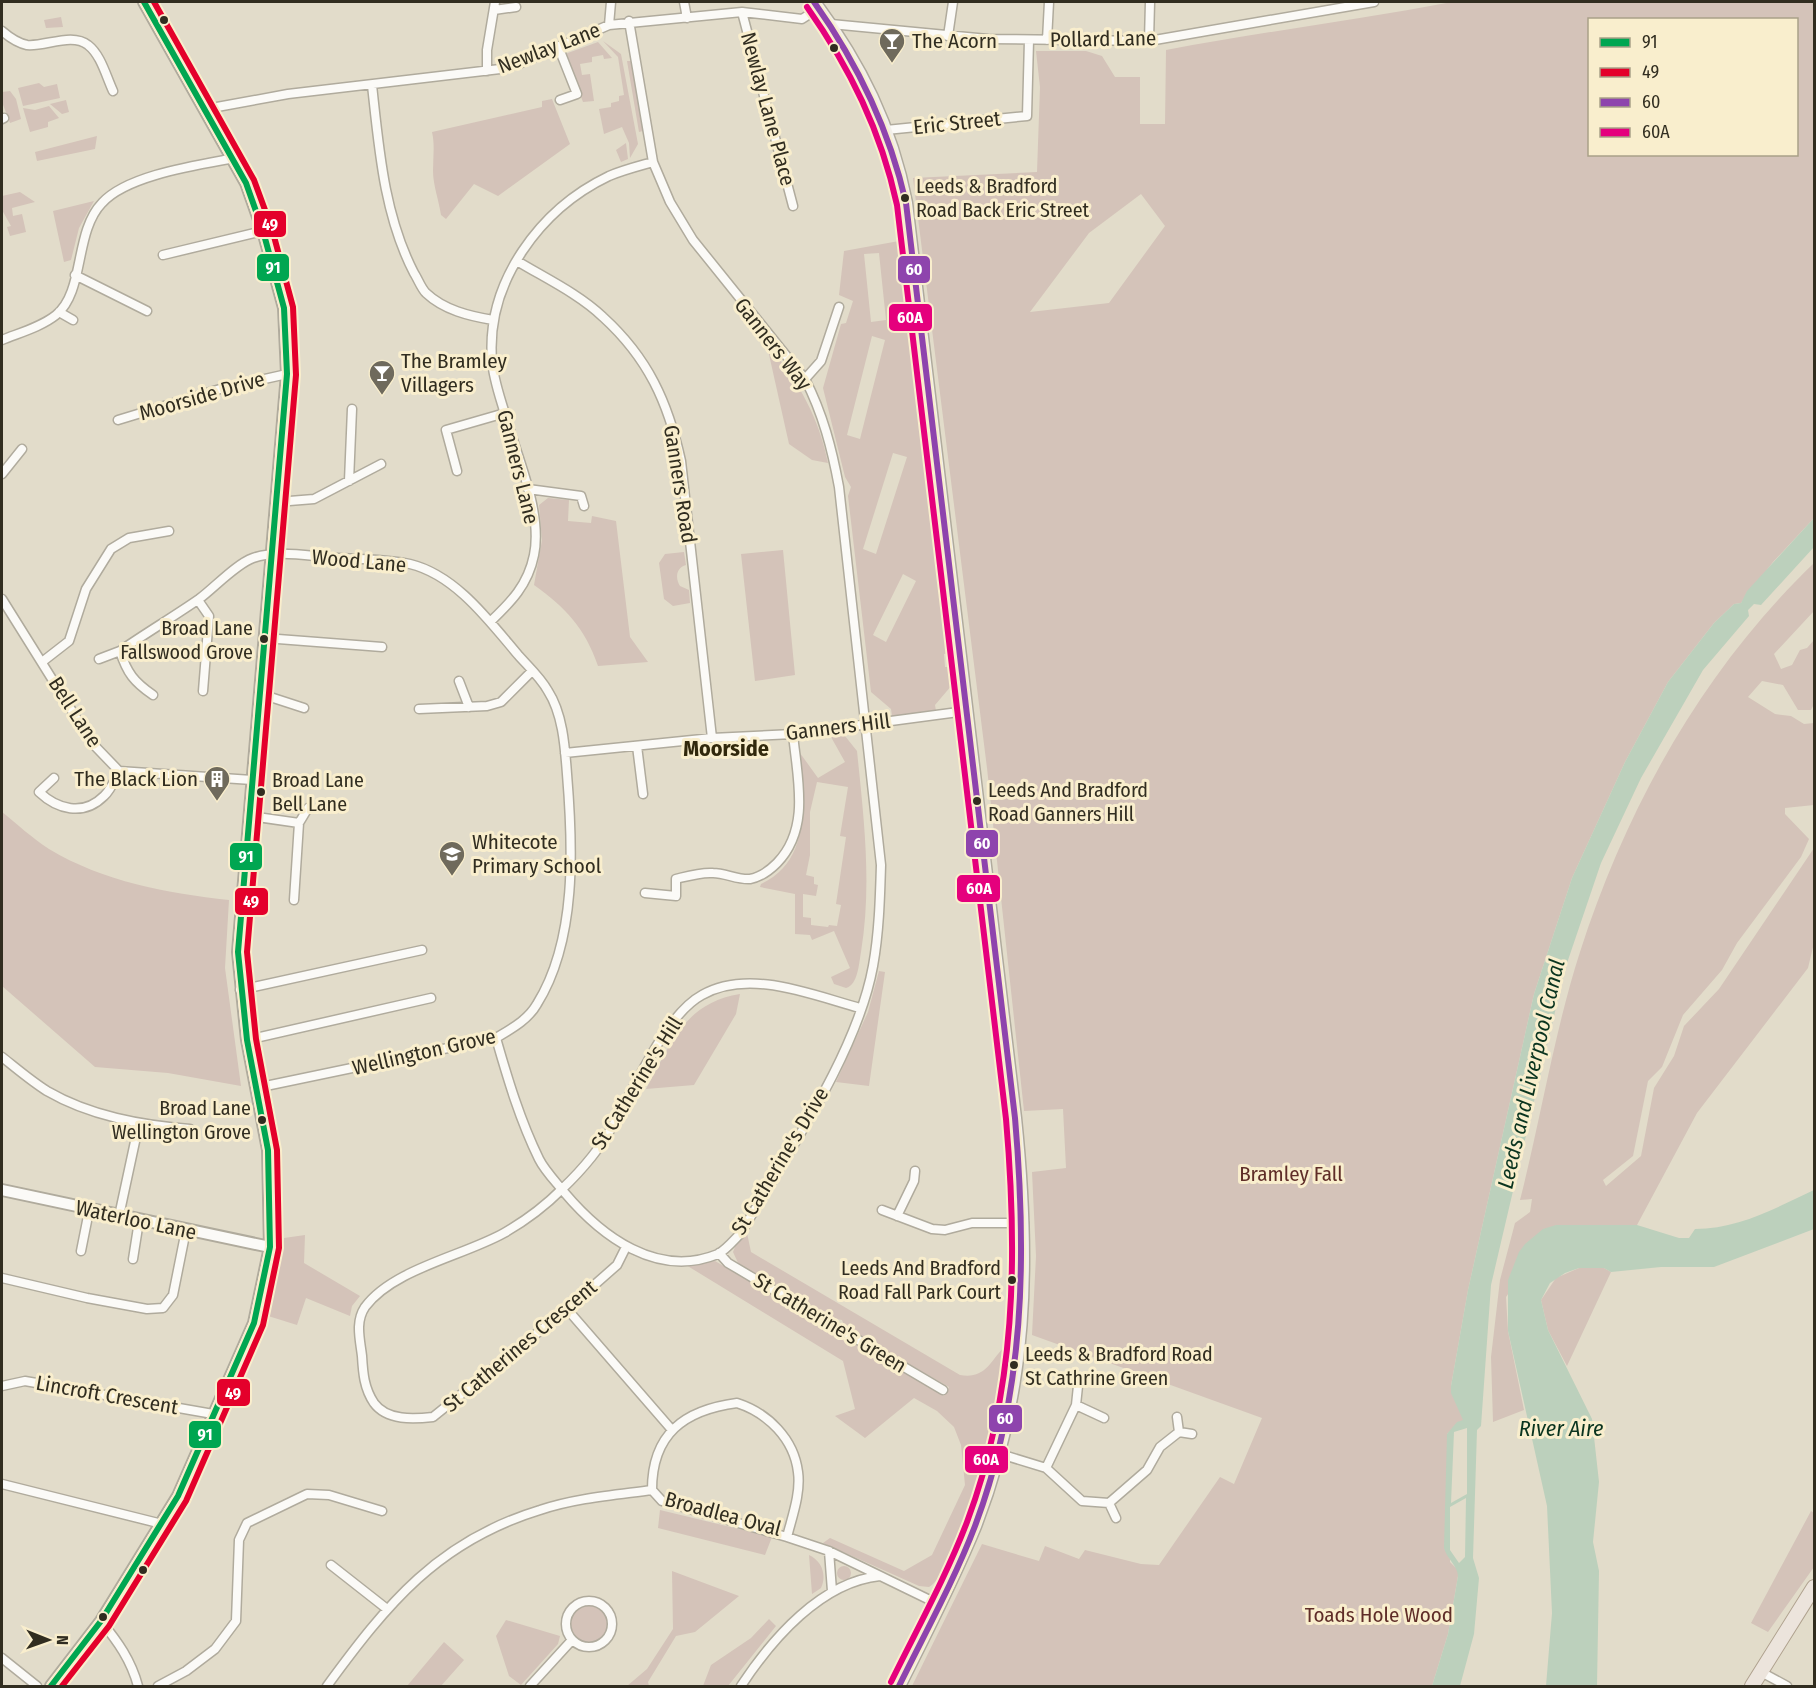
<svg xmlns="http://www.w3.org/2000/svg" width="1816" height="1688" viewBox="0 0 1816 1688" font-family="'Fira Sans Condensed',sans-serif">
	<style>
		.green { fill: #d4c3b9; fill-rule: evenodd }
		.water { fill: #bcd0bc; fill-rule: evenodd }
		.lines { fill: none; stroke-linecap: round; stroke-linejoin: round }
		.minor-casing { stroke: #b0ab9d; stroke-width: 11 }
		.tertiary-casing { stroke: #b0ab9d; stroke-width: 14 }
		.secondary-casing { stroke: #b0ab9d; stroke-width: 15 }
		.primary-casing { stroke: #afa18e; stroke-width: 16 }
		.minor { stroke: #fbfaf7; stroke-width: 8 }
		.tertiary { stroke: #fbfaf7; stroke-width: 10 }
		.secondary { stroke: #f3f0ea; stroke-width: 12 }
		.primary { stroke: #ece4dc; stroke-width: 14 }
		.bus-1-casing { stroke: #f9eecd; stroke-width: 10 }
		.bus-2-casing { stroke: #f9eecd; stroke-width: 10 }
		.bus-3-casing { stroke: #f9eecd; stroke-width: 10 }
		.bus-4-casing { stroke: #f9eecd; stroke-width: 10 }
		.bus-1 { stroke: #00a651; stroke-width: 6 }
		.bus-2 { stroke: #e4002b; stroke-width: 6 }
		.bus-3 { stroke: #8e44ad; stroke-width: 6 }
		.bus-4 { stroke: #e5007d; stroke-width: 6 }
		.bus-dot { fill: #312d20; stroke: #f9eecd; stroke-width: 2 }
		.labels { text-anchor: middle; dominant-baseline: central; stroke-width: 6; stroke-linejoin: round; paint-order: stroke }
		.bus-label { font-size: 20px; fill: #312d20; stroke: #f9eecd; text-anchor: start }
		.street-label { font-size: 21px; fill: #312d20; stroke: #f9eecd }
		.poi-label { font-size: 21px; fill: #312d20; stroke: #f9eecd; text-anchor: start }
		.park-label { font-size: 21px; fill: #5f2d28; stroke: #f9eecd }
		.neighbourhood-label { font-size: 22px; font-weight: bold; fill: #31280c; stroke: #f9eecd }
		.water-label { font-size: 22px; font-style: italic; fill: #0a341f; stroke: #f9eecd }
		.line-badge { stroke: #f9eecd; stroke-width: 2 }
		.badge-label { font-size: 16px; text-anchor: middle; font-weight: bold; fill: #fff }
	</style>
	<rect width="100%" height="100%" fill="#e2dcca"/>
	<!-- green -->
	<path class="green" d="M1452,2H1814V518L1773,562L1741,603L1734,604L1714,623L1668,682L1625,762L1572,878L1534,994L1468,1290L1451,1386L1464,1421L1447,1434L1450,1562L1458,1570V1576L1448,1634L1432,1686H912L982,1544L1039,1561L1045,1546L1079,1559L1085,1550L1141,1564L1159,1565L1220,1477L1234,1484L1262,1418L1032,1335L1036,1256L1032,1172L1066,1168L1063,1109L1024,1111L987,768L913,178L1037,172L1040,87L1036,51H1086L1102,56L1115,77H1140V124H1165L1166,50C1261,32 1357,20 1452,2ZM1590,20H1796V154H1590ZM1141,194L1165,226L1109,303L1030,312L1089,233Z
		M61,17L63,27L46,28L44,20Z
		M603,41L621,54L638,144L630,158L629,143L622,127L604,134L599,109L611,107V103L619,101V96L624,95L618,57Z
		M598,42L612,58L604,59L603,55L592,57V62L580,64L582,75L590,74L594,101L583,102L565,54Z
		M627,61H631L643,131L639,132Z
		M39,83L44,87L57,84L60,98L23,106L18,88Z
		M10,91L16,99L21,119L10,123L2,102V92Z
		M552,99L570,144L498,196L474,184L446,219L441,215C439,201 433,185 433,171C433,158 435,145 432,132L542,107V101Z
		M66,100L69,112L62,114L50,104Z
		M49,106L59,118L48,122V127L30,132L23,108L35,110Z
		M97,136L95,149L37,161L35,152Z
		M626,143L628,159L621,162L616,150Z
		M20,192L35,202L12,208L13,216L22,214L26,232L10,236L7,227L11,226L2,210V196Z
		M94,201L79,228L71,260L64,262L53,211Z
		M899,241L949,653L944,654L945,667H950L952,685L935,705L936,711L892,716L891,709L871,692L848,496L851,487L845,477L823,388L841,324L846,323L853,301L839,295L844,251ZM879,253L886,320L871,322L864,254ZM872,336L885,340L860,439L847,435ZM893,453L907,457L876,554L863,549ZM903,574L916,581L886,642L873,635Z
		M770,348C799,382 819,418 828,463L812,460L789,444L768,350Z
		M548,498L569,500L568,521L591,523L592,516L616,521L630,637L648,662L598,666C585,628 566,608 534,585L542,540L539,505Z
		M783,550L795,675L755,681L741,554Z
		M684,552L686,565C676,568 675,578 680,586L689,590L690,603L673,606L664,599L659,563L665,554Z
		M1814,563V611L1774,654L1781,669L1792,665L1800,650L1807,648L1814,640V704L1811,710H1798L1783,685L1762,681L1748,697L1775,714L1791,716L1804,724L1814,723V805L1785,808V814L1809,839L1801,857L1737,943L1722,970L1683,1015L1662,1067L1648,1081L1633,1156L1603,1180L1606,1186L1641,1156L1654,1088L1674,1056L1684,1026L1719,989L1814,848V943L1808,968L1697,1113L1637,1225H1556L1506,1297L1508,1331L1524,1410L1493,1422L1491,1357L1500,1280L1515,1223L1530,1212L1532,1199L1520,1200C1541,1118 1554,1033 1580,952C1627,806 1703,670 1814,563Z
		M845,736L857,751C864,820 872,884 861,952C859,963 858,985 846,988L834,984L831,977L850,968L834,931L812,940L810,935L795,934V894L760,887L761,884C812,861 804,798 800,753L818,778L845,762L831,737ZM817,782L848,787L840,836L846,837L836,904L841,905L837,926L829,925L828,927L811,925V918L803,917V894L816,896L818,885L814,884V877L806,875L810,855V812Z
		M2,812C17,824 32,838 49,849C104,882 167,893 229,900L225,968L241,1086L168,1073L95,1067L2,986Z
		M879,971L885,972L869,1086L836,1082L868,1012Z
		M740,994L736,1014L694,1085L646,1089C671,1044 684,1003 740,994Z
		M747,1233L751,1252L960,1375C984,1379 989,1364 1003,1348L1007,1349C1005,1389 960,1570 929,1587L919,1586L823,1543L830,1538L904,1571L932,1555L965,1485L961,1445L954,1427L937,1411L914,1398L865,1438L835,1416L855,1409L843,1361L686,1265L715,1261L825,1325L831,1335L842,1336L944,1396L949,1387L845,1328L842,1320L828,1318L739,1265L733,1252L737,1242Z
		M305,1235L304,1263L360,1296L352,1306L350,1316L306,1298L297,1325L265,1315L284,1238Z
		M1579,1268H1604L1611,1272L1567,1366L1548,1330L1541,1300L1556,1278Z
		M660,1510L772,1537L765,1555L658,1528Z
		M1811,1511L1814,1513V1567L1768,1632L1751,1623Z
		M809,1555C822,1561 827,1575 821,1588L812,1594Z
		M837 1573a7 7 0 1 1 14 0a7 7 0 1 1-14 0Z
		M672,1571L739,1596L695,1632L676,1636L648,1682L649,1686H627L647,1669L673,1629Z
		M569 1623a20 20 0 1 1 40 0a20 20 0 1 1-40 0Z
		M769,1619L776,1626L728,1686H703L711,1665L751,1638Z
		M506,1620L560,1636L558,1644L521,1685L509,1676L496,1636Z
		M444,1642L464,1660L441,1686H407Z"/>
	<!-- water -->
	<path class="water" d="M1814,518V547L1761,605L1754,604L1748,610L1749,616L1703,670L1641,778L1601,863L1565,969L1491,1285L1481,1426L1477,1430L1473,1558L1479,1578L1474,1634L1460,1686H1432L1448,1634L1458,1576C1457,1565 1447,1559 1444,1548L1447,1434L1457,1422L1463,1420L1451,1393V1386L1468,1290L1534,994L1572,878L1625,762L1668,682L1714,623L1734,604L1741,603L1747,591ZM1467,1428V1494L1451,1503L1454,1432ZM1466,1498L1465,1557L1459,1563L1450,1550V1507Z
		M1814,1190V1229L1714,1267H1661L1611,1272L1604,1268H1579L1565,1273L1550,1283L1541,1300L1548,1330L1592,1419L1599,1482L1593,1542L1599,1571L1597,1686H1546L1552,1613L1547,1506L1508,1331V1280L1519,1252L1525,1244L1543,1229L1556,1225H1637L1679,1238H1689L1695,1229C1738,1229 1776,1208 1814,1190Z"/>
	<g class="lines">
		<!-- minor casing -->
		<g class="minor-casing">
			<path id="minor" d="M684,2L687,18
				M494,10L516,7
				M742,12L793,206
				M831,24L988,39L1149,41L1374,2
				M609,25L611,2
				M2,31C9,37 17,43 27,45C45,47 72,32 88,45C101,55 106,76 113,91
				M948,36L953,2
				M1047,40L1049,2
				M1149,41L1150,2
				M558,46L577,94L560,100
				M487,71V50L495,2
				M372,85C379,149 384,215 414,273C418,279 421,288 426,293C444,310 469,316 493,320
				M206,109L288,94L500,69L519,64L609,25L742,12L802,19L819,8
				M2,119L4,118
				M886,130L1027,116L1029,40
				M163,255L263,231
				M517,261C545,278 579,294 603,317C648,358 668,402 681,461L712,738
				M75,275L147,311
				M59,312L73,320
				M2,340C19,333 41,327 56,315C85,292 74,232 102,203C127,175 198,165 235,158
				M805,379L821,361L839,307
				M118,420L220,389L287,374
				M457,471L446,430L505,413
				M2,474L22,449
				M349,481L352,409
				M528,489L581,496L584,506
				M277,502L314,499L381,464
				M2,599L92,743L119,771L252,780
				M198,600L209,616L203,691
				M490,622C511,602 528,585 534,555C543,512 516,455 505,414C500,397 493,378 492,360C486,282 540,209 609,176C623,170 639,166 653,162
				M265,638L382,647
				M99,659L120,651
				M42,662L69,641L86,589L111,549L129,538L169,531
				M459,681L469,707
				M261,694L304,708
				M153,695C134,682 127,673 120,651C146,633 173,617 199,599C214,588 236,564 253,558C278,549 312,557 338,558C362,559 387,559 410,564C456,575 490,622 519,656C529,667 541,678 548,691C563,714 565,748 567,774C573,847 577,940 537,1004C528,1020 511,1029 496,1038L256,1088
				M419,709L487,706L501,702L532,671
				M637,746L643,794
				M565,753L712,738L793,734L966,711
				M54,778L39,792C57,809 83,817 104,796C111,790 115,779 119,771
				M250,816L299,823L294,900
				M299,823L308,808
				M645,893L676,896V879C688,876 701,872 713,873C725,873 738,880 750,879C761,877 770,870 777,863C811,828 797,777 793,734
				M240,990L422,950
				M496,1038C508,1080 520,1120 539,1159C545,1171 556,1182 564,1192C601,1236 657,1279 718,1254C726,1250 735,1239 741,1233C786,1155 857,1054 873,966C879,933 880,899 881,865L839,487C832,449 823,414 805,379L693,240L670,202L653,162L629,21
				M247,1040L431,998
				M2,1057C16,1068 31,1081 47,1091C90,1116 141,1125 190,1129
				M882,1210L932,1229L945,1230L972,1223H1024
				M119,1216L139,1123
				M897,1216L914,1181L915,1171
				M626,1247L617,1265L567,1309L433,1417C414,1419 387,1421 374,1403C364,1388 363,1373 362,1356C360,1339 355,1322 365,1307C393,1269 463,1256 504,1233C525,1221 546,1205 562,1189C582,1170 600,1149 613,1125C635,1088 665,1015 702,995C749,968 812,995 860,1008
				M81,1251L89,1211
				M719,1253L728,1263L943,1390
				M133,1259L139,1221
				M2,1278L87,1298L147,1309L163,1308L173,1295L186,1230
				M567,1309L672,1430
				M2,1386L25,1381L213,1414
				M737,1403C768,1413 794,1439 798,1472C801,1493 792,1517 787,1537L662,1501L652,1490C652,1434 684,1410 737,1403Z
				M1076,1405L1078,1386
				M1177,1417L1179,1432L1192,1434
				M997,1453L1046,1468L1082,1501L1109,1503L1147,1470L1160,1447L1179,1432
				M1046,1468L1076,1405L1104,1418
				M2,1484L162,1524
				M1109,1503L1116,1518
				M787,1537L829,1551L938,1604
				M829,1551L832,1591
				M331,1565L387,1609
				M566 1624a23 23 0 1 1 46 0a23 23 0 1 1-46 0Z
				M101,1621C118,1642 131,1660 138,1686
				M2,1658L37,1686
				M1761,1672L1787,1686
				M158,1686L186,1671L215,1649L236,1621L239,1540L247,1523L307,1494L329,1495L382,1511
				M327,1686C387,1604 438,1541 540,1510C576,1498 615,1495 652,1490
				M530,1686L572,1640
				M741,1686C772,1639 821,1582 880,1576"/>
		</g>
		<!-- tertiary casing -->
		<g class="tertiary-casing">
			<path id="tertiary" d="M2,1190L270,1247
				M51,1686L101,1621L178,1496L254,1323L270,1247L268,1150L247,1040L238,952L287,374L284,308L263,231L246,183L144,2"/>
		</g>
		<!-- secondary casing -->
		<g class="secondary-casing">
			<path id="secondary" d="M814,2C860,64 891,126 906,203L1015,1118C1030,1262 1028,1389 975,1526C953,1580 925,1634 899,1686"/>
		</g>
		<!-- primary casing -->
		<g class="primary-casing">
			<path id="primary" d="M1752,1686L1814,1587"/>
		</g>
		<!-- minor -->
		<use href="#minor" class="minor"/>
		<!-- tertiary -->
		<use href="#tertiary" class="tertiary"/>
		<!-- secondary -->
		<use href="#secondary" class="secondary"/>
		<!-- primary -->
		<use href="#primary" class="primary"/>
		<!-- bus-1 casing -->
		<g class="bus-1-casing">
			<path id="bus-1" d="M51,1686L101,1621L178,1496L254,1323L270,1247L268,1150L247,1040L238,952L287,374L284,308L263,231L246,183L144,2"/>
		</g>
		<!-- bus-2 casing -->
		<g class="bus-2-casing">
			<path id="bus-2" d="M62,1686L109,1626L186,1501L263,1325L279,1248L277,1150L256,1039L247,952L296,375L293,307L272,229L254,180L154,2"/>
		</g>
		<!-- bus-3 casing -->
		<g class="bus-3-casing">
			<path id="bus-3" d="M814,2C858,64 889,128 906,203L1015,1118C1027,1257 1025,1393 975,1526C954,1581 925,1633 899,1686"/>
		</g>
		<!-- bus-4 casing -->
		<g class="bus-4-casing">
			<path id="bus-4" d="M807,7C850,68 881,131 897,205L1006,1119C1018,1257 1016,1391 967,1522C946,1577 917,1629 891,1682"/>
		</g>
		<!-- bus-1 -->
		<use href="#bus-1" class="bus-1"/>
		<!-- bus-2 -->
		<use href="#bus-2" class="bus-2"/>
		<!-- bus-3 -->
		<use href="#bus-3" class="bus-3"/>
		<!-- bus-4 -->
		<use href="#bus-4" class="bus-4"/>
	</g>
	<!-- icons -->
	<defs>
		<g id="bar-pin" transform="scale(1.35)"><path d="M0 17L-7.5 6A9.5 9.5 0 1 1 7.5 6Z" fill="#6f6a5c" stroke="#f9eecd"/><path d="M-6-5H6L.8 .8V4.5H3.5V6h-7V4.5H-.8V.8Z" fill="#fff"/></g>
		<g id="building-pin" transform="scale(1.35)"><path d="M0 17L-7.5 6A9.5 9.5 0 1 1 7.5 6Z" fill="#6f6a5c" stroke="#f9eecd"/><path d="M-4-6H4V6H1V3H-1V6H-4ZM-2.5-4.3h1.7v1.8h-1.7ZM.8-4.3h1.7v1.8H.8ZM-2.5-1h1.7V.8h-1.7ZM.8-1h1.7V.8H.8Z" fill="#fff"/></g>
		<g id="school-pin" transform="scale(1.35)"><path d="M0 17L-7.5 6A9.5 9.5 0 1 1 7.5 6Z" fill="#6f6a5c" stroke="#f9eecd"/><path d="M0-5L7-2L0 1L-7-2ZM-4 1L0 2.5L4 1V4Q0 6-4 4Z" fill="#fff"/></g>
	</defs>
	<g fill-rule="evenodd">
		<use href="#bar-pin" x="892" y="41"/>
		<use href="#bar-pin" x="382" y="373"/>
		<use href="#building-pin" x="217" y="779"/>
		<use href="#school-pin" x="452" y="854"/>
	</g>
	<!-- markers -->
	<g class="bus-dot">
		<circle cx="164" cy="20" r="5"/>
		<circle cx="834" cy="48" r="5"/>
		<circle cx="905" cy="198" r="5"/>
		<circle cx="264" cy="639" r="5"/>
		<circle cx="261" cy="792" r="5"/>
		<circle cx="977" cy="801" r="5"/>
		<circle cx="262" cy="1120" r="5"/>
		<circle cx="1012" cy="1280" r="5"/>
		<circle cx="1014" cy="1365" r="5"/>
		<circle cx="143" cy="1570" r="5"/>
		<circle cx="103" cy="1617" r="5"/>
	</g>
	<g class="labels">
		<!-- bus labels -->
		<g class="bus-label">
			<text x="916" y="186">Leeds &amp; Bradford<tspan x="916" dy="24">Road Back Eric Street</tspan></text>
			<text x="253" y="628" text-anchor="end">Broad Lane<tspan x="253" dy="24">Fallswood Grove</tspan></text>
			<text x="272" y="780">Broad Lane<tspan x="272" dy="24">Bell Lane</tspan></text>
			<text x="988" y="790">Leeds And Bradford<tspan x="988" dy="24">Road Ganners Hill</tspan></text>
			<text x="251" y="1108" text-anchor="end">Broad Lane<tspan x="251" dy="24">Wellington Grove</tspan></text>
			<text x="1001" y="1268" text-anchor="end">Leeds And Bradford<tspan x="1001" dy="24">Road Fall Park Court</tspan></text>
			<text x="1025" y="1354">Leeds &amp; Bradford Road<tspan x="1025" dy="24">St Cathrine Green</tspan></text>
		</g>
		<!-- street labels -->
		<g class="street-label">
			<text transform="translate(1103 39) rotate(-1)">Pollard Lane</text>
			<text transform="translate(549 48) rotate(-21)">Newlay Lane</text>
			<text transform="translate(768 109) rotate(75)">Newlay Lane Place</text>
			<text transform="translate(957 123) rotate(-6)">Eric Street</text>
			<text transform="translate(773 344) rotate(52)">Ganners Way</text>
			<text transform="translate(202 396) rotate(-16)">Moorside Drive</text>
			<text transform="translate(518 467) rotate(76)">Ganners Lane</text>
			<text transform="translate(680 484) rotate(81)">Ganners Road</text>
			<text transform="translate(359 561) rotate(5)">Wood Lane</text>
			<text transform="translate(75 712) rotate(57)">Bell Lane</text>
			<text transform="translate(838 727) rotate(-7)">Ganners Hill</text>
			<text transform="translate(424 1052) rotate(-13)">Wellington Grove</text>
			<text transform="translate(637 1083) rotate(-58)">St Catherine's Hill</text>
			<text transform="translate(780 1161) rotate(-59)">St Catherine's Drive</text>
			<text transform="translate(136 1220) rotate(12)">Waterloo Lane</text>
			<text transform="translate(830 1323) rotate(31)">St Catherine's Green</text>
			<text transform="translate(520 1346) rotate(-40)">St Catherines Crescent</text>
			<text transform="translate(107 1395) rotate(10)">Lincroft Crescent</text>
			<text transform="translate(723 1514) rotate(15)">Broadlea Oval</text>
		</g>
		<!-- poi labels -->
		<g class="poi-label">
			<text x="912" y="41">The Acorn</text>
			<text x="401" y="361">The Bramley<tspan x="401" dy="24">Villagers</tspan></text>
			<text x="198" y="779" text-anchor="end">The Black Lion</text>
			<text x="472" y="842">Whitecote<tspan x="472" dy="24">Primary School</tspan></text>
		</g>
		<!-- park labels -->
		<g class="park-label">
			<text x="1291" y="1174">Bramley Fall</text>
			<text x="1379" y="1615">Toads Hole Wood</text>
		</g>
		<!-- neighbourhood labels -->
		<g class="neighbourhood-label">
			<text x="726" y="748">Moorside</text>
		</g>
		<!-- water labels -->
		<g class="water-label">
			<text transform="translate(1531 1074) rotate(-77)">Leeds and Liverpool Canal</text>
			<text x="1561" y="1428">River Aire</text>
		</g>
	</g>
	<g class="line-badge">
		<rect x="253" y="210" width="34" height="28" rx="6" fill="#e4002b"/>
		<rect x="256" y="253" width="34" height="29" rx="6" fill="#00a651"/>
		<rect x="897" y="255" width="34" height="29" rx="6" fill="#8e44ad"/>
		<rect x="888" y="303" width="45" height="29" rx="6" fill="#e5007d"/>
		<rect x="965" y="829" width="34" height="29" rx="6" fill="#8e44ad"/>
		<rect x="229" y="842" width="34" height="29" rx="6" fill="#00a651"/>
		<rect x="956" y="874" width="45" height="29" rx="6" fill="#e5007d"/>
		<rect x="234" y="887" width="35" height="29" rx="6" fill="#e4002b"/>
		<rect x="216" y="1378" width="35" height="29" rx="6" fill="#e4002b"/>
		<rect x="988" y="1404" width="35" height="29" rx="6" fill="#8e44ad"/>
		<rect x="188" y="1420" width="34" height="29" rx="6" fill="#00a651"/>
		<rect x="964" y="1445" width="45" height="29" rx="6" fill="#e5007d"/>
	</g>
	<g class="badge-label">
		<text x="270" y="230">49</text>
		<text x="273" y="273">91</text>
		<text x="914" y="275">60</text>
		<text x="910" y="323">60A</text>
		<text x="982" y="849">60</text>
		<text x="246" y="862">91</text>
		<text x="979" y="894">60A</text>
		<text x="251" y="907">49</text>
		<text x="233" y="1399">49</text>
		<text x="1005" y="1424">60</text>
		<text x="205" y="1440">91</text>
		<text x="986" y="1465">60A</text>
	</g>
	<!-- border -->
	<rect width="1816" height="1688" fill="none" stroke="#312d20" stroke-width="6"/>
	<!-- legend -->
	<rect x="1588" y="18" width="210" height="138" fill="#f9eecd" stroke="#a9a188" stroke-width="1.5"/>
	<rect x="1600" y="38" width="30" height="9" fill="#00a651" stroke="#a9a188" stroke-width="1.5"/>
	<text x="1642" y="48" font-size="18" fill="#312d20">91</text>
	<rect x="1600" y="68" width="30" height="9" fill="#e4002b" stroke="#a9a188" stroke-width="1.5"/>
	<text x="1642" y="78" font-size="18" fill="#312d20">49</text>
	<rect x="1600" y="98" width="30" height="9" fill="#8e44ad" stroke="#a9a188" stroke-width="1.5"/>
	<text x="1642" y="108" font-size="18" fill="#312d20">60</text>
	<rect x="1600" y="128" width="30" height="9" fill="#e5007d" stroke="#a9a188" stroke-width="1.5"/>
	<text x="1642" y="138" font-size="18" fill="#312d20">60A</text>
	<!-- north arrow -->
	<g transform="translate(48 1640) rotate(91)" stroke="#f9eecd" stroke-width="4.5" paint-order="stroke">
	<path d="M0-4.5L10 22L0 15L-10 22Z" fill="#312d20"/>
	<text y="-9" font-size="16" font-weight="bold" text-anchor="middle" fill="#312d20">N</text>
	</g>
</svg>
